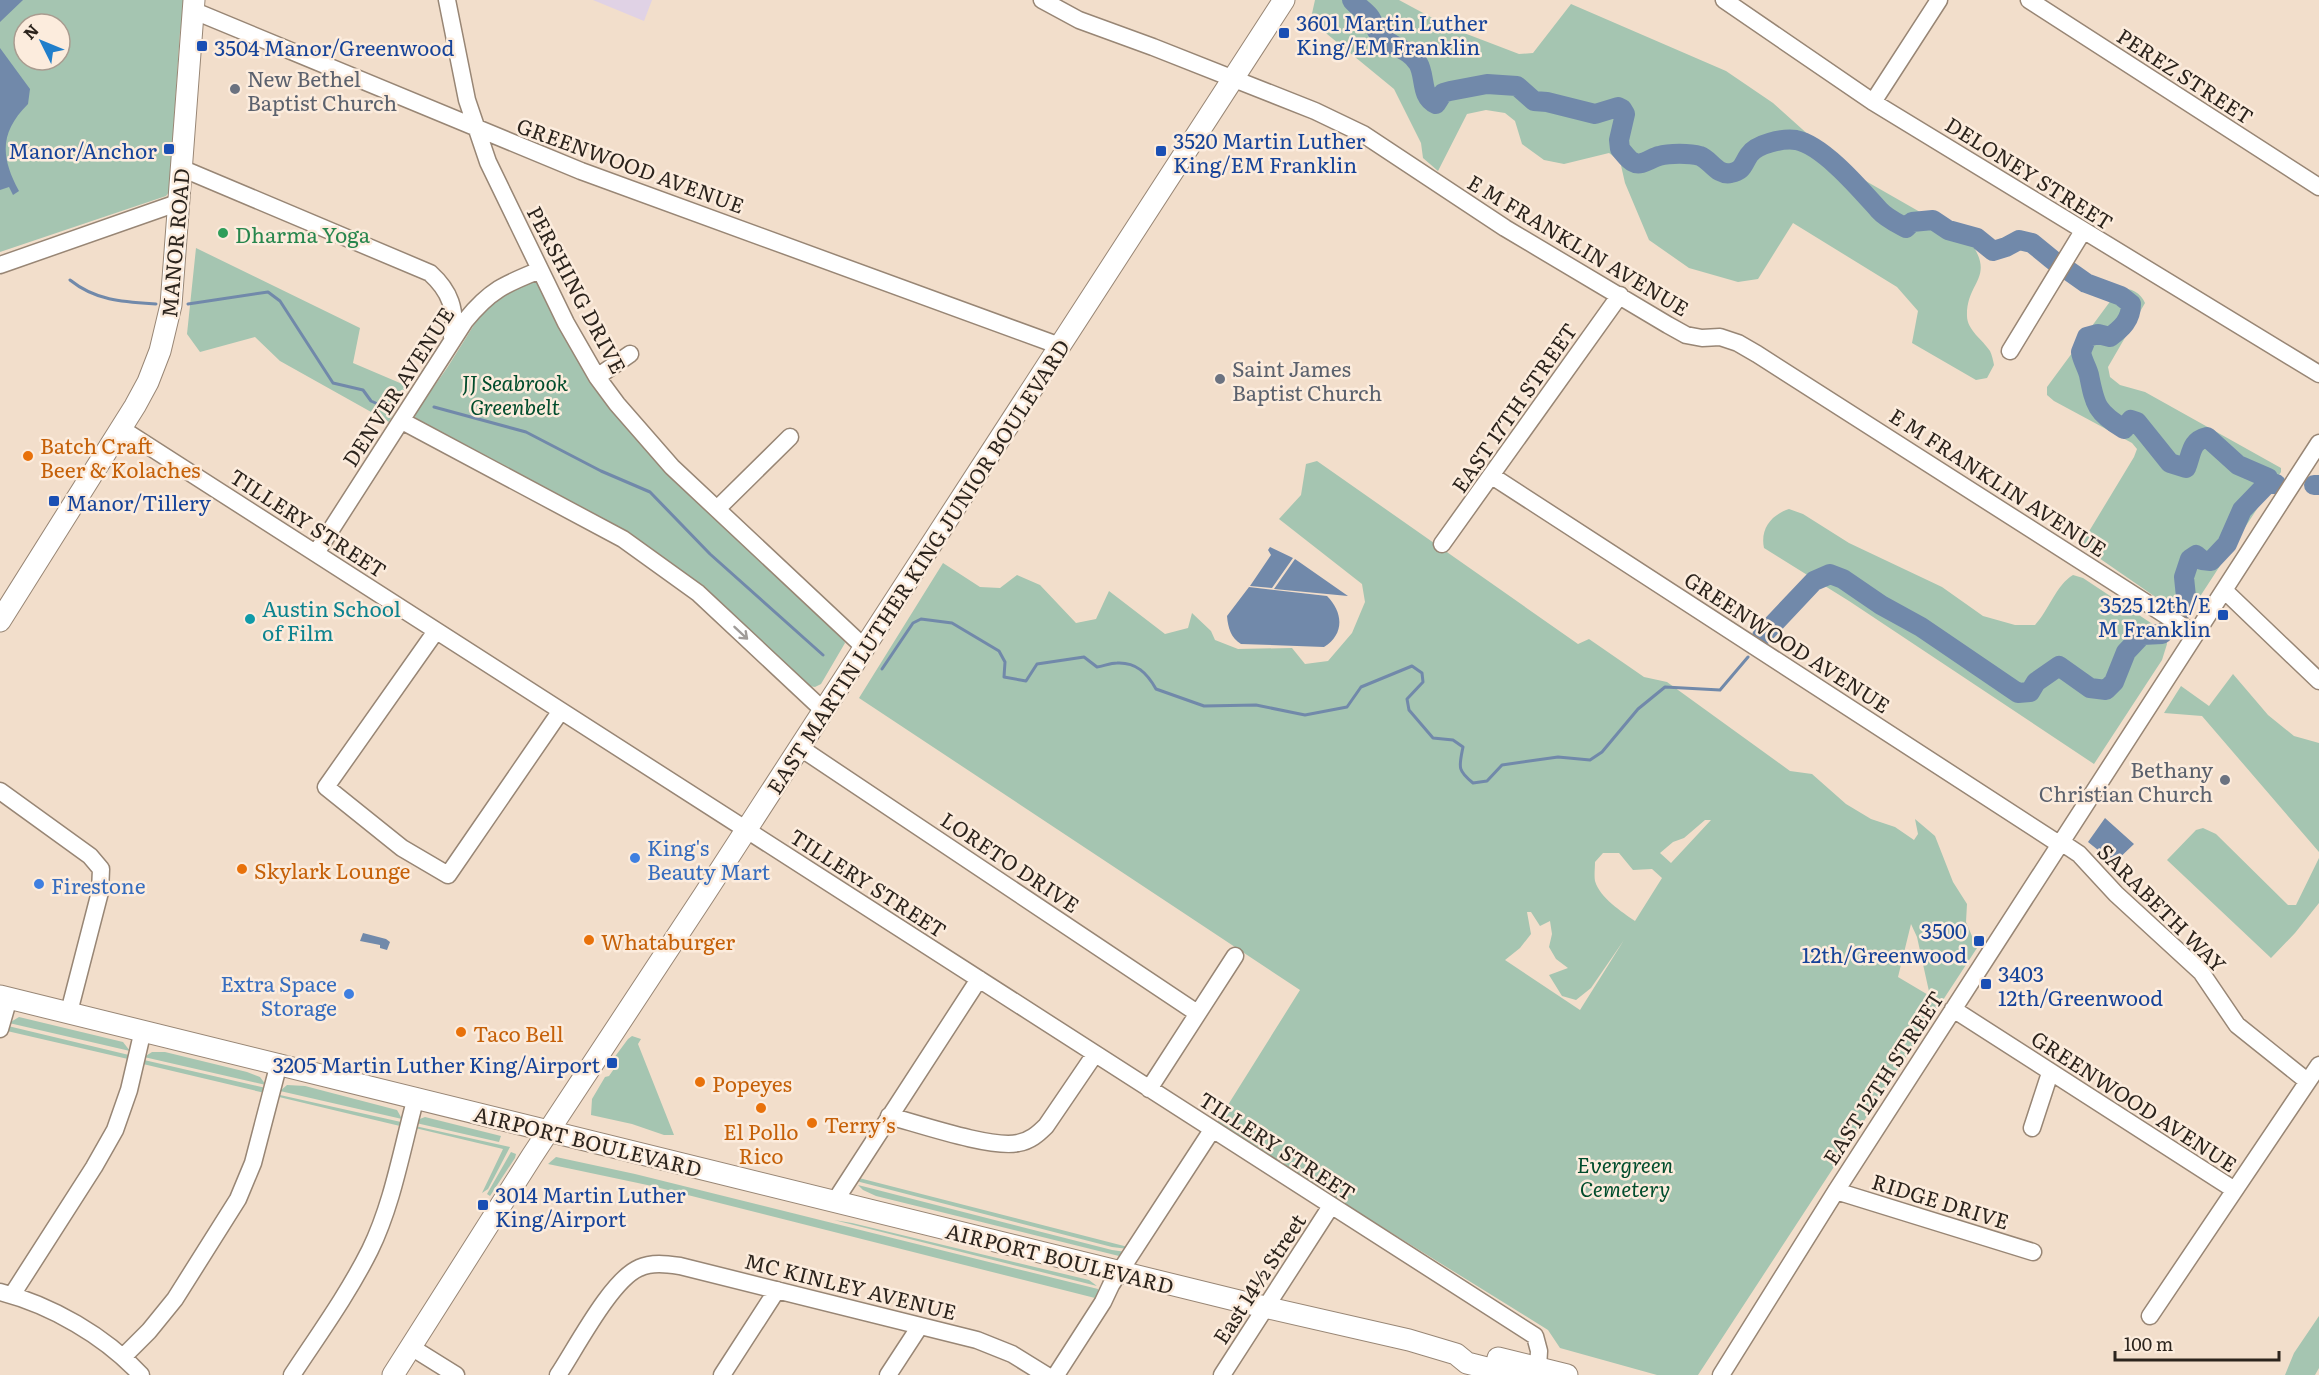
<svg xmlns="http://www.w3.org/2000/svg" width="2319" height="1375" viewBox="0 0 2319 1375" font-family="Literata,serif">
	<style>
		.education { fill: #e0d2e5 }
		.green { fill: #a5c5b1; fill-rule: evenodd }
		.water { fill: #7189aa }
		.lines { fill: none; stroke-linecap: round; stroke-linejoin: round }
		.stream { stroke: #7189aa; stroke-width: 3 }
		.river { stroke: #7189aa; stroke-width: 20 }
		.minor-casing { stroke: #988675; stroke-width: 19 }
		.major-casing { stroke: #988675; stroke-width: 23 }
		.minor { stroke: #fff; stroke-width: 16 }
		.major { stroke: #fff; stroke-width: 21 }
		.oneway { stroke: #a09c99 }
		.transit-dot { fill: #1a4fb4; stroke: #fcecdd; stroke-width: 2 }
		.worship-dot { fill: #6b7280; stroke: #fcecdd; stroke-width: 2 }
		.leisure-dot { fill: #2e9e5b; stroke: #fcecdd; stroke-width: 2 }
		.food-dot { fill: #e8710a; stroke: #fcecdd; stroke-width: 2 }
		.culture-dot { fill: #0f9aa8; stroke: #fcecdd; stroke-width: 2 }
		.shop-dot { fill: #3f7fe0; stroke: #fcecdd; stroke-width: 2 }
		.labels { text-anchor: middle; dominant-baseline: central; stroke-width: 5; stroke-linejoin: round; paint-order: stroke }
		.transit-label { font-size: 21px; fill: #164399; stroke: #fcecdd; text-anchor: start }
		.street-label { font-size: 21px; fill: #2c241d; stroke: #fcecdd }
		.worship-label { font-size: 21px; fill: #5b616d; stroke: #fcecdd; text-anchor: start }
		.leisure-label { font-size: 21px; fill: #27864d; stroke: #fcecdd; text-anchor: start }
		.park-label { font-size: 21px; font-style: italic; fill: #004c2c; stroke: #fcecdd }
		.food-label { font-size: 21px; fill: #c56008; stroke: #fcecdd; text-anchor: start }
		.culture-label { font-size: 21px; fill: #0d838f; stroke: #fcecdd; text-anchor: start }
		.shop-label { font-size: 21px; fill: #366cbe; stroke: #fcecdd; text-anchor: start }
	</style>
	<rect width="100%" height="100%" fill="#f2decb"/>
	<!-- education -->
	<path class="education" d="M593,0H652L644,21Z"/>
	<!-- green -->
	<path class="green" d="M0,0H187L180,32L169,192L166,196L0,252ZM24,24H60V60H24Z
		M1315,0H1399L1451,28L1519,54L1533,53L1571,4L1726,71L1773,103L1850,172L1969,240C1997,278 1966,281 1967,316C1967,330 1983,340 1990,351C1992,355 1993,360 1994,365L1987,378L1976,380L1912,343L1918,311L1897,287L1793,223L1758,279L1738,282L1689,268L1649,240L1625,183L1620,161L1609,153L1564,164L1544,160L1522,144L1515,121L1505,113L1486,110L1467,114L1438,171L1423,158L1421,143L1394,89L1327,34L1311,18Z
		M196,248L360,328L353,363L407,386L389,422L280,361L255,337L200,352L187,334Z
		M537,280L588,374L841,634L845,643L821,684L815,687L809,686L688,578L416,421L415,416L418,409L447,368L484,309L510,289Z
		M2120,288C2131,288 2141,293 2145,303L2108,367L2110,377L2120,385L2145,392L2281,468V472L2188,615L2180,614L2086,549L2083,545L2085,538L2134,457L2137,449L2132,443L2054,401L2047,395V387Z
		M1317,461L1578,644L1589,639L1644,677L1667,682L1790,771L1812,774L1846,804L1871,819L1895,827L1914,840L1918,834L1915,819L1935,836L1953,882L1967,904L1966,922L1977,948L1698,1375H1657L1560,1348L1548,1330L1216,1124L1300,990L859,698L943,563L980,587L1000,588L1017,575L1040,585L1076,623L1096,619L1109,591L1165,634L1188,628L1192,613L1211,631L1215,640L1238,649L1292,648L1305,664L1328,661L1352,633L1365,602L1362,584L1279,519L1301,495L1306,464ZM1705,820H1711L1671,863L1660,853L1673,842L1684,838ZM1603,853H1619L1633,870L1652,869L1662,878L1635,921C1622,912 1600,898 1595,881C1594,876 1595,868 1595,862ZM1527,912H1531L1540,926L1550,921L1552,934L1549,947L1556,959L1568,968L1549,975L1562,996L1576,1000L1591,988L1624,940L1580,1010L1505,960L1520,948L1531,934ZM1911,924L1917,937L1930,996L1898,977Z
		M1789,509L1803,514L1849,543L1942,587L1983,616L2015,625H2035C2049,610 2056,585 2073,575L2083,578L2163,631L2167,644L2162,660L2094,764L1849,601L1764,548C1760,529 1771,515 1789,509Z
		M2233,674L2268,715L2294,736L2319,743V852L2202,716L2164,713L2181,686L2209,706Z
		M2203,828L2216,834L2288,905H2296L2319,858V903L2295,933L2271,958L2167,860L2196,830Z
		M19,1017L123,1042L130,1051L9,1023Z
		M8,1026L129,1055L128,1059L7,1031Z
		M632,1036L641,1039L638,1044L674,1135H664L632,1124L591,1115L592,1099L605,1077L609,1076L616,1066L611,1062L628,1039Z
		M152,1052H165L247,1072L260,1077L266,1085L144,1057Z
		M144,1060L266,1088L265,1093L143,1064Z
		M287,1085L305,1086L397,1110L402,1119L280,1091Z
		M280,1095L401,1122L400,1126L279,1097Z
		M425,1117L501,1136L499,1142L416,1123L417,1120Z
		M415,1126L510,1147L488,1189L482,1193L503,1149L415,1128Z
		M511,1152L516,1154L515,1158L490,1196L487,1194Z
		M556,1157L635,1174L1098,1289V1294L1095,1298L652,1186L548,1164Z
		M859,1178L1128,1247V1249L1112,1247L860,1182L858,1181Z
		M858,1185L1112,1250L1126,1252L1119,1256L876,1196L863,1190Z
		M834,1220L852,1223L1089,1280L1097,1286Z
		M2319,1316V1368L2315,1375H2285L2294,1353Z"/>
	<!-- water -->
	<path class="water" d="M0,0H23L0,22Z
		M0,48L30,89L28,104C0,132 0,156 19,191L13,195L9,187L0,190Z
		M1270,547L1293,558L1272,588L1250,586L1271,555L1268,550Z
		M1295,559L1348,596L1274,589Z
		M1249,587L1327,596C1343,612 1345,634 1324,647L1241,644C1231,638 1228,628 1227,616Z
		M2105,818L2134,844L2112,865L2103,854L2088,842Z
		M363,933L386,939L390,942L387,950L380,948V945L360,941Z"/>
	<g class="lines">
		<!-- stream -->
		<path class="stream" d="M70,280C96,301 124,302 156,304
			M188,304L268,292L280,301L333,383L363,390L371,401L380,405L392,396L399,398
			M434,407L526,432L601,471L650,492L710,554L823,655
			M882,669L913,623L921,619L952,623L999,651L1005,662L1004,677L1026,681L1037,664L1084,657L1097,667C1104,666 1110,663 1117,663C1136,662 1147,673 1156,689L1204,706L1256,705L1305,715L1347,707L1361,687L1412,666L1422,673L1423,682L1407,699L1409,710L1433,738L1453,740L1463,747C1459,767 1457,770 1473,783L1487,781L1502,765L1558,757L1590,760L1602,752L1638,709L1665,687L1720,690L1748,657"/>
		<!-- river -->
		<path class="river" d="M1352,0C1357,6 1364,10 1369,16C1374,22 1375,31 1381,36C1392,48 1407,47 1418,63C1426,76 1420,97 1436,104L1443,93L1450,91L1487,84L1517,86L1534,101L1547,102L1595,114L1618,107L1622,109L1625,114L1619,140L1620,149C1624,153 1628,160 1633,162C1641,167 1651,158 1659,156C1669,153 1690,153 1700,156C1711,160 1717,176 1731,173C1743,171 1743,164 1749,155C1756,144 1783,138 1796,140C1823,145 1861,190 1879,210C1886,218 1897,223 1906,228L1912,222L1933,220L1948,230L1977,238L1993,251L2006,247L2019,240L2032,243L2054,261
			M2069,271L2086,283L2121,296L2131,304C2131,320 2122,328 2110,337L2098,334L2087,337L2081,352C2082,360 2087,367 2089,375C2095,405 2096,412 2124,429L2131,420L2137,422L2170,463L2186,468C2192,454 2190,441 2207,437L2238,465L2268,478V483
			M2314,485H2319
			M2181,611L2186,597L2184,577L2190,559L2196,555L2202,560L2211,561L2227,544L2242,510L2268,483L2276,484
			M1762,636L1814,581L1830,574L1843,579L1881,605L1921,627L2018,693L2030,692L2036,682L2059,666L2090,688L2106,690L2114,682L2126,652L2142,635L2162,634L2164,632"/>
		<!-- minor casing -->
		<g class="minor-casing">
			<path id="minor" d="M447,0L467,100L488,162L566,323L597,377L617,404L672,467L864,647
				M1042,0L1079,20L1153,47L1315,111L1363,134L1505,228L1668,325L1686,335L1702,338L1720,337L1738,343L1757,354L2195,634
				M1724,0L1873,102L2319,374
				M2029,0L2319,187
				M192,10L581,171L1060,346
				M1873,102L1939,0
				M181,168L430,273C450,291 457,310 452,337
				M0,265L180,202
				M2010,351L2083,231
				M597,377L630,354
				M402,421L623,539L698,593L823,710
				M122,429L1535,1336L1539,1351L1538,1368
				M1492,476L2059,844
				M717,509L790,437
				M1442,544L1620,295
				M316,553L465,321C490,290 505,284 540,270
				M2224,590L2319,681
				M436,631L326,787L402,848L448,875L560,712
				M799,747L1197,1013
				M0,791L90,856L101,869L100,892L69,1012
				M2061,842L2079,854L2116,894L2201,972L2237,1025L2307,1081
				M1953,1009L2233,1189
				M0,1029L9,998
				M1149,1089L1235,956
				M889,1116C919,1124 992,1149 1018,1143C1030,1141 1038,1134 1046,1126L1095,1054
				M2032,1128L2050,1073
				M1836,1191L2033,1252
				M835,1201L979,979
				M0,1292C51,1305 105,1336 141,1375
				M12,1295L94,1167L115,1130L129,1090L143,1030
				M2150,1316L2319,1065
				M411,1347L456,1375
				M123,1357L149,1331L175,1299L238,1199L253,1163L279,1063
				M292,1375C319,1334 348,1294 370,1250C393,1203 402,1148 416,1097
				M558,1375C576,1348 611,1280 639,1268C652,1262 666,1264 680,1266L977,1340L1012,1354L1046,1375
				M722,1375L777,1290
				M888,1375L920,1326
				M1056,1375L1103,1302L1111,1285L1212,1130
				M1222,1375L1331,1206
				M1721,1375L1836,1191L2319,443"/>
		</g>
		<!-- major casing -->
		<g class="major-casing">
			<path id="major" d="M0,621L135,406L148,382L160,351L171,305L194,0
				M0,996L1243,1302L1409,1340L1456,1354L1467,1363L1514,1375
				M1498,1358L1567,1375
				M393,1375L532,1156L704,895L1284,0"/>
		</g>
		<!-- minor -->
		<use href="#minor" class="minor"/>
		<!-- major -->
		<use href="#major" class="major"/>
	</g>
	<!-- one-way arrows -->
	<defs><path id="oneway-shaft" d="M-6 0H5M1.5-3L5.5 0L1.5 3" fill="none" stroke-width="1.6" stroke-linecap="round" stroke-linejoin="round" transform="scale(1.5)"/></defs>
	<use class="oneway" href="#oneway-shaft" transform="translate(741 633) rotate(43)"/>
	<!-- markers -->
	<g class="transit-dot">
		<rect x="1278" y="27" width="12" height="12" rx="3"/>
		<rect x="196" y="40" width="12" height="12" rx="3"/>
		<rect x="163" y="143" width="12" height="12" rx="3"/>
		<rect x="1155" y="145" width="12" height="12" rx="3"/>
		<rect x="48" y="495" width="12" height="12" rx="3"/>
		<rect x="2217" y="609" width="12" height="12" rx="3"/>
		<rect x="1973" y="935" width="12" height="12" rx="3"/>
		<rect x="1980" y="978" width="12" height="12" rx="3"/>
		<rect x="606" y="1057" width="12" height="12" rx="3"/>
		<rect x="477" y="1199" width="12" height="12" rx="3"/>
	</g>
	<g class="worship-dot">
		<circle cx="235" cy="89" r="6"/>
		<circle cx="1220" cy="379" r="6"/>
		<circle cx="2225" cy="780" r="6"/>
	</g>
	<circle class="leisure-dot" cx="223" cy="233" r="6"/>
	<g class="food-dot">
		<circle cx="28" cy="456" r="6"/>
		<circle cx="242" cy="869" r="6"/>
		<circle cx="589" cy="940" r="6"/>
		<circle cx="461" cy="1032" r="6"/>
		<circle cx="700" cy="1082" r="6"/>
		<circle cx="761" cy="1108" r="6"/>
		<circle cx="812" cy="1123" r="6"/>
	</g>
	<circle class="culture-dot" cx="250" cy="619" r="6"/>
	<g class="shop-dot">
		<circle cx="635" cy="858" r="6"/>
		<circle cx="39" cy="884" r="6"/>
		<circle cx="349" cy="994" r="6"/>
	</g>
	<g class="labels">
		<!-- transit labels -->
		<g class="transit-label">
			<text x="1296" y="21">3601 Martin Luther<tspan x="1296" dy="24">King/EM Franklin</tspan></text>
			<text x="214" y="46">3504 Manor/Greenwood</text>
			<text x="1173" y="139">3520 Martin Luther<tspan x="1173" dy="24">King/EM Franklin</tspan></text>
			<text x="157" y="149" text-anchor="end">Manor/Anchor</text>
			<text x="66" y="501">Manor/Tillery</text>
			<text x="2211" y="603" text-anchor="end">3525 12th/E<tspan x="2211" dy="24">M Franklin</tspan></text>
			<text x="1967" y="929" text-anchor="end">3500<tspan x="1967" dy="24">12th/Greenwood</tspan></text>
			<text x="1998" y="972">3403<tspan x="1998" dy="24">12th/Greenwood</tspan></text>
			<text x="600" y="1063" text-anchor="end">3205 Martin Luther King/Airport</text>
			<text x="495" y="1193">3014 Martin Luther<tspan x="495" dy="24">King/Airport</tspan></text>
		</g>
		<!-- street labels -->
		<g class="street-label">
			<text transform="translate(2186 75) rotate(33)">PEREZ STREET</text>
			<text transform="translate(631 164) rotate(20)">GREENWOOD AVENUE</text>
			<text transform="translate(2030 172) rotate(32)">DELONEY STREET</text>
			<text transform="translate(174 243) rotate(-85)">MANOR ROAD</text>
			<text transform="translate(1579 244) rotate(31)">E M FRANKLIN AVENUE</text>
			<text transform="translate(578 289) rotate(62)">PERSHING DRIVE</text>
			<text transform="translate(397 386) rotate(-57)">DENVER AVENUE</text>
			<text transform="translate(1513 407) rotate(-55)">EAST 17TH STREET</text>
			<text transform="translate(1999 481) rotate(33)">E M FRANKLIN AVENUE</text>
			<text transform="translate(309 522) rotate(33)">TILLERY STREET</text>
			<text transform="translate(917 566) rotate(-57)">EAST MARTIN LUTHER KING JUNIOR BOULEVARD</text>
			<text transform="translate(1788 641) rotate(33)">GREENWOOD AVENUE</text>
			<text transform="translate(1011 861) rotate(34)">LORETO DRIVE</text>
			<text transform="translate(869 882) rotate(33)">TILLERY STREET</text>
			<text transform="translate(2163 907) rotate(45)">SARABETH WAY</text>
			<text transform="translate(1882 1077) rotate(-57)">EAST 12TH STREET</text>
			<text transform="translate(2135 1100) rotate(33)">GREENWOOD AVENUE</text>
			<text transform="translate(588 1140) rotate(14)">AIRPORT BOULEVARD</text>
			<text transform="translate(1278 1145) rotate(33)">TILLERY STREET</text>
			<text transform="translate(1941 1200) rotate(17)">RIDGE DRIVE</text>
			<text transform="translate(1060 1257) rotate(14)">AIRPORT BOULEVARD</text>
			<text transform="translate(1258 1278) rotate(-57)">East 14½ Street</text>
			<text transform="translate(851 1285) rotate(14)">MC KINLEY AVENUE</text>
		</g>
		<!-- worship labels -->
		<g class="worship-label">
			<text x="247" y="77">New Bethel<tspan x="247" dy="24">Baptist Church</tspan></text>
			<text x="1232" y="367">Saint James<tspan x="1232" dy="24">Baptist Church</tspan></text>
			<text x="2213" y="768" text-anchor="end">Bethany<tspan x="2213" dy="24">Christian Church</tspan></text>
		</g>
		<!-- leisure labels -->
		<g class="leisure-label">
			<text x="235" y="233">Dharma Yoga</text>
		</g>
		<!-- park labels -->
		<g class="park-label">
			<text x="515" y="381">JJ Seabrook<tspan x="515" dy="24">Greenbelt</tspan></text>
			<text x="1625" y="1163">Evergreen<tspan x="1625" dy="24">Cemetery</tspan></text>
		</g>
		<!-- food labels -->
		<g class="food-label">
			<text x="40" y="444">Batch Craft<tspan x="40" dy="24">Beer &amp; Kolaches</tspan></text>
			<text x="254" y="869">Skylark Lounge</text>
			<text x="601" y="940">Whataburger</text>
			<text x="473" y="1032">Taco Bell</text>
			<text x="712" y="1082">Popeyes</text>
			<text x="824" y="1123">Terry’s</text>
			<text x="761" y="1130" text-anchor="middle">El Pollo<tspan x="761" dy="24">Rico</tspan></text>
		</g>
		<!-- culture labels -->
		<g class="culture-label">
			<text x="262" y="607">Austin School<tspan x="262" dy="24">of Film</tspan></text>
		</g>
		<!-- shop labels -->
		<g class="shop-label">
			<text x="647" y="846">King's<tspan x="647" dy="24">Beauty Mart</tspan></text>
			<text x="51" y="884">Firestone</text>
			<text x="337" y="982" text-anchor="end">Extra Space<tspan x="337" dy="24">Storage</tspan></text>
		</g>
	</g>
	<!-- north arrow -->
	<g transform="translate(42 42) rotate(313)"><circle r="28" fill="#fcecdd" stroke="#a99c90" stroke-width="1.5"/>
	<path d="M0-4.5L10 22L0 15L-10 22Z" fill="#217fcb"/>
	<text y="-9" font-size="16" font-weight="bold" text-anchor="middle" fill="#2c241d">N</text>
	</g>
	<!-- scale -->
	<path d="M2115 1351v9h164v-9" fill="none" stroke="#2c241d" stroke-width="3"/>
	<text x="2124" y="1351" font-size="18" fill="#2c241d" stroke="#fcecdd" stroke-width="4.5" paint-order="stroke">100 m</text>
</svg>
